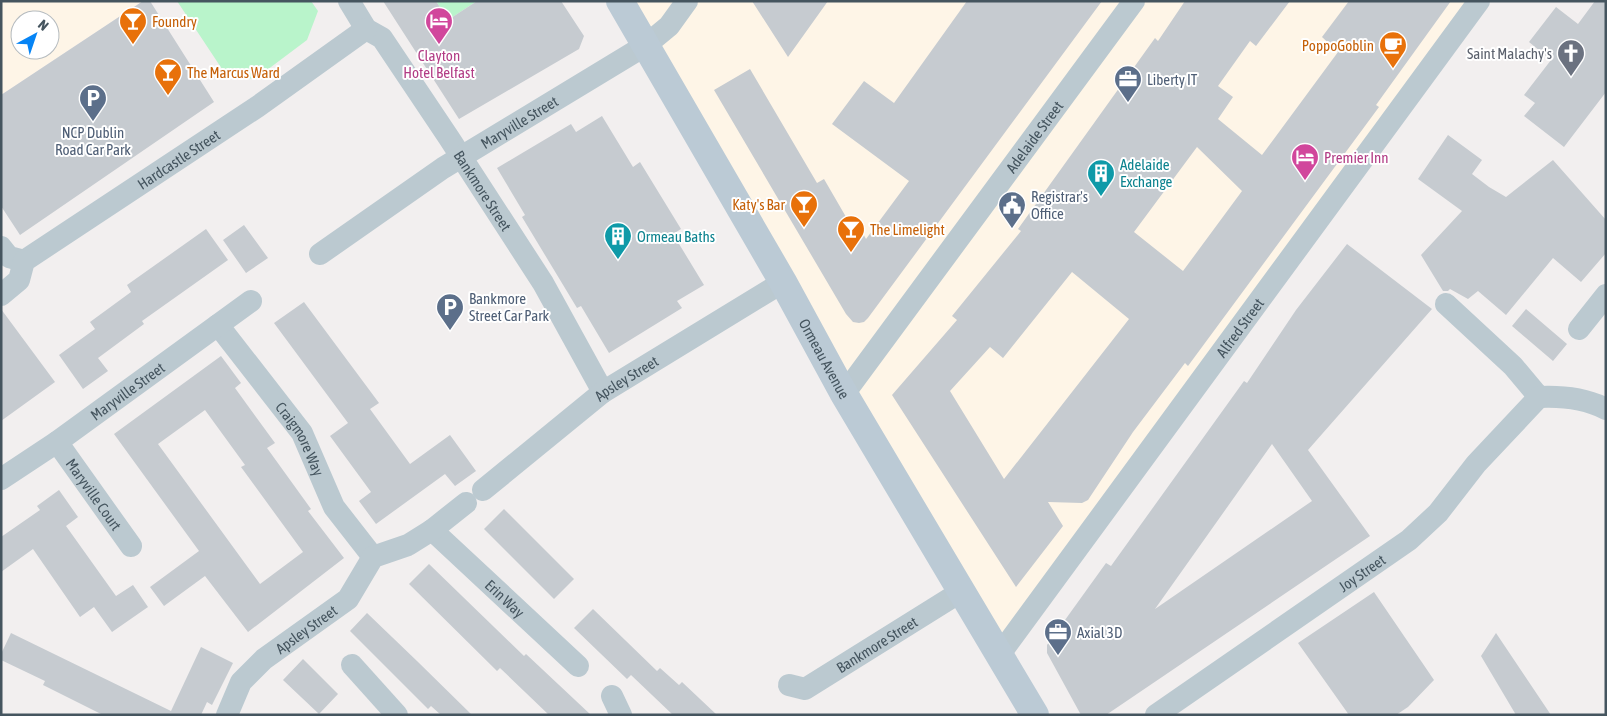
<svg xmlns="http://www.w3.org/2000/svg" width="1607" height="716" viewBox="0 0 1607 716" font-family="'Asap Condensed',sans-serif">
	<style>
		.commercial { fill: #fef5e7; fill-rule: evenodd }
		.green { fill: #b9f4cb }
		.building { fill: #c6cbd0; fill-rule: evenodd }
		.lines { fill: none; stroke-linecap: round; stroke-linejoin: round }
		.street { stroke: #bbc9d0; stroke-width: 22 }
		.secondary { stroke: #bbcad5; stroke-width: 28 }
		.labels { text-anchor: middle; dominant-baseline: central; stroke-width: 4; stroke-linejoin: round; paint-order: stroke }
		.food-label { font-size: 15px; fill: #c56008; stroke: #fff; text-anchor: start }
		.worship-label { font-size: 15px; fill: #5b616d; stroke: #fff; text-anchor: end }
		.hotel-label { font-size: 15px; fill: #b23c85; stroke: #fff }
		.service-label { font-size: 15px; fill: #4e5e75; stroke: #fff; text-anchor: start }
		.street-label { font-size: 15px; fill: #45555f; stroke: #fff }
		.culture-label { font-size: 15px; fill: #0d838f; stroke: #fff; text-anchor: start }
	</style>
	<rect width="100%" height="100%" fill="#f2efef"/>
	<!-- commercial -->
	<path class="commercial" d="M1,1H143L1,95ZM20,20H50V50H20Z
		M620,1H1479L1001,647Z"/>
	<!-- green -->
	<path class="green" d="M177,1H311L318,11L307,40L255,79L237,77L222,69Z
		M436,1H477L448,20Z"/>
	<!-- building -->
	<path class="building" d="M143,1H150L214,102L20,235L1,206V95Z
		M383,1H436L448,20L477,1H561L584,36L579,49L459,119Z
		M752,1H828L788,57Z
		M967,1H1102L868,318L864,322L859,323L853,322L846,314L714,90L750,69L817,183L824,179L853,229L859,226L866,239L909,181L832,124L864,81L894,103Z
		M1185,1H1290L1256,46L1250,41L1218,86L1233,97L1218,119L1262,155L1338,52L1322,37L1349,1H1451L1376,105L1379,107L1188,366L1185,363L1133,432L1088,500L1082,503L1048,502L1063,526L1016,587L892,395L957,320L952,316L1021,231L1018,229L1155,38L1158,41ZM1197,147L1242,191L1183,271L1134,232ZM1072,272L1129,319L1004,479L950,391L990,347L1003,358Z
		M1595,1H1606V92L1564,147L1524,116L1535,103L1524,95L1551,60L1529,42L1556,7L1578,24Z
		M602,116L633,167L640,162L681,229L673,234L704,285L677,301L682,308L609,353L581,306L577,308L522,217L525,215L497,168L571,124L576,132Z
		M1448,135L1482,160L1472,174L1489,187L1506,197L1553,160L1606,220V253L1581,282L1553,258L1506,315L1478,291L1468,299L1450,289L1448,291H1443L1421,255L1462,211L1418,179Z
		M244,225L268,258L246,273L223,240Z
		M206,229L228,260L142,321L144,324L98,358L108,371L83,389L59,355L95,329L90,322L131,292L127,285Z
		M1347,244L1432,309L1308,450L1370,536L1106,715H1081L1047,653V645L1106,563L1111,566L1244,381L1247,383L1296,310ZM1272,444L1312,501L1155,609Z
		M304,302L379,403L370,409L410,464L450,435L476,471L455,486L445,474L376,524L359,501L371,492L330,436L348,423L274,323Z
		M1,309L55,382L1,421Z
		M1526,309L1567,344L1553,361L1512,326Z
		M221,356L241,383L235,388L275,443L267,448L311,509L308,511L344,558L248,632L205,576L164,606L150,587L199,551L114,434ZM205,410L245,465L241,467L303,552L260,584L158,444Z
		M59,490L78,517L66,526L116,596L133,585L148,607L112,632L94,607L80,617L33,549L1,572V537L40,510L37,506Z
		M504,509L574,579L554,599L484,529Z
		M429,564L524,656L526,654L591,715H549L500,668L497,671L409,584Z
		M1374,592L1434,680L1408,707L1396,715H1349L1298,643Z
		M593,609L657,671L660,668L679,685L682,682L717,715H673L631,675L627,679L574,628Z
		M367,613L417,661L472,715H441L431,706L428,709L350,631Z
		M11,633L171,711L201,647L233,663L212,705L207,702L201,715H103L43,685L45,681L1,660V654Z
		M1496,633L1551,715H1516L1481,656Z
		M303,659L338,694L319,714L283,680Z"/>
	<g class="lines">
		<!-- street -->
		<g class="street">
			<path id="s1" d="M349,1L366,29L382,38L449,138L543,283L603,392"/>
			<path d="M1,247L9,257L24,261"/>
			<path id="s2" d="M320,254L443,168L646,45L669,26L687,1"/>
			<path id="s3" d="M1,295L19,280L24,261L257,107L366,29"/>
			<path d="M1446,304L1513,366L1539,397C1561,396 1585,398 1606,409"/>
			<path id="s4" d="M218,325L302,433L334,507L373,557"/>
			<path d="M1579,329L1606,295"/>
			<path id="s5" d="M844,394L1134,1"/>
			<path id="s6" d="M57,442L131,546"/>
			<path id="s7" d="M1,479L57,442L251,301"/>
			<path id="s8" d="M483,490L603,392L783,282"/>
			<path id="s9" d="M432,530L578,666"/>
			<path id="s10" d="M1000,654L1479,1"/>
			<path d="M352,665L397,715"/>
			<path id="s11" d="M789,685L805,689L962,591"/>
			<path d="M612,696L621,715"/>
			<path id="s12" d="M227,715L241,682L264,659L348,599L373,557L408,545L432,530L466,503"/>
			<path id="s13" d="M1156,715L1409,540L1438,513L1476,464L1539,397"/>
		</g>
		<!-- secondary -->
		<path class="secondary" id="s14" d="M620,1L783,282L844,394L1035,715"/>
	</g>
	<!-- icons -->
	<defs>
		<g id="bar-pin" transform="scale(1.4375)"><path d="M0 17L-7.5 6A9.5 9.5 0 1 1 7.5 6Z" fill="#e8710a" stroke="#fff"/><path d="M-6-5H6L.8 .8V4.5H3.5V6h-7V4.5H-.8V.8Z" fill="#fff"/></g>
		<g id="hotel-pin" transform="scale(1.4375)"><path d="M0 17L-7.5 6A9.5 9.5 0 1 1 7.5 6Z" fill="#d1479c" stroke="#fff"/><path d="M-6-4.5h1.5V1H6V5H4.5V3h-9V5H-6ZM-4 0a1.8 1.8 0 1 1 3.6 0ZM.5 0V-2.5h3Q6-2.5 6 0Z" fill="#fff"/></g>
		<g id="cafe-pin" transform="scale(1.4375)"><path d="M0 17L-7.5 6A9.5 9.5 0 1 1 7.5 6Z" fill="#e8710a" stroke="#fff"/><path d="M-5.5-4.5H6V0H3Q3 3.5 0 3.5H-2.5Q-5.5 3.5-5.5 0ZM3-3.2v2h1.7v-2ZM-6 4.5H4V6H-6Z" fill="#fff"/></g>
		<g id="church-pin" transform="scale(1.4375)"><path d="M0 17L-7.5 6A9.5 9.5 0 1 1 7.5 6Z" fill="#6b7280" stroke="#fff"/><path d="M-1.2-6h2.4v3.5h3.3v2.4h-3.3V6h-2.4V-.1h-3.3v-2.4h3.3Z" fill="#fff"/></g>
		<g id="office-pin" transform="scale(1.4375)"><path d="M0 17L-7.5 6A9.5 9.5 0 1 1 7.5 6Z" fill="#5c6f8a" stroke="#fff"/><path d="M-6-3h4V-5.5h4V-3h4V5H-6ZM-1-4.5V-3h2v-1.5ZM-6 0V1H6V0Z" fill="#fff"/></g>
		<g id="parking-pin" transform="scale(1.4375)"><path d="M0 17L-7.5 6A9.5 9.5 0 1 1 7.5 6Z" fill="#5c6f8a" stroke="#fff"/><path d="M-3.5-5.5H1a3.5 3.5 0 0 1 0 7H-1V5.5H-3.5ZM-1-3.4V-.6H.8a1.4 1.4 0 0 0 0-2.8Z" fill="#fff"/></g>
		<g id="building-pin" transform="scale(1.4375)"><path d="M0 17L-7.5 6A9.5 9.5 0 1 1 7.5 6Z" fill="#0f9aa8" stroke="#fff"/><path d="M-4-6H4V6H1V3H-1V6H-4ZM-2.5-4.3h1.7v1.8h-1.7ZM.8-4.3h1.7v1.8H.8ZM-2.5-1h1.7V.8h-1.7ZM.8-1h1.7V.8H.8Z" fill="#fff"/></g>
		<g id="civic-pin" transform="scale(1.4375)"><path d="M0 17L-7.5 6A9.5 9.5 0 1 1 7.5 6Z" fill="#5c6f8a" stroke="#fff"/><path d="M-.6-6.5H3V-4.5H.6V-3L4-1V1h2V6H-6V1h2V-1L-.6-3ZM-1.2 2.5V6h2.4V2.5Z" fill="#fff"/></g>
	</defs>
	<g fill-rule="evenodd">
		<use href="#bar-pin" x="133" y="21"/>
		<use href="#hotel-pin" x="439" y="21"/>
		<use href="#cafe-pin" x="1393" y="45"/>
		<use href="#church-pin" x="1571" y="53"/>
		<use href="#bar-pin" x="168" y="72"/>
		<use href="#office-pin" x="1128" y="79"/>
		<use href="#parking-pin" x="93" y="98"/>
		<use href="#hotel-pin" x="1305" y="157"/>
		<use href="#building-pin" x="1101" y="173"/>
		<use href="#bar-pin" x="804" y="204"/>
		<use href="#civic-pin" x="1012" y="205"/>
		<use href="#bar-pin" x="851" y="229"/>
		<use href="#building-pin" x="618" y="236"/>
		<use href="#parking-pin" x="450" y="307"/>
		<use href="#office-pin" x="1058" y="632"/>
	</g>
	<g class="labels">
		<!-- food labels -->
		<g class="food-label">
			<text x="152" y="21">Foundry</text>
			<text x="1374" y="45" text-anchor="end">PoppoGoblin</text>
			<text x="187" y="72">The Marcus Ward</text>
			<text x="785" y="204" text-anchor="end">Katy's Bar</text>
			<text x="870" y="229">The Limelight</text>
		</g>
		<!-- worship labels -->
		<g class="worship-label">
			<text x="1552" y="53">Saint Malachy's</text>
		</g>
		<!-- hotel labels -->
		<g class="hotel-label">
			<text x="439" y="55">Clayton<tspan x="439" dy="17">Hotel Belfast</tspan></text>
			<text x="1324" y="157" text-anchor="start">Premier Inn</text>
		</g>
		<!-- service labels -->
		<g class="service-label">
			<text x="1147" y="79">Liberty IT</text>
			<text x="93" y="132" text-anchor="middle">NCP Dublin<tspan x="93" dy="17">Road Car Park</tspan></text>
			<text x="1031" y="196">Registrar's<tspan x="1031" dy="17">Office</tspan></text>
			<text x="469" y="298">Bankmore<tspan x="469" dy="17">Street Car Park</tspan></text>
			<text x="1077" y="632">Axial 3D</text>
		</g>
		<!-- street labels -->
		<g class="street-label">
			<text stroke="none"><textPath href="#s2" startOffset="239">Maryville Street</textPath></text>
			<text stroke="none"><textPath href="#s5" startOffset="320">Adelaide Street</textPath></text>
			<text stroke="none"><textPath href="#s3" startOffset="228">Hardcastle Street</textPath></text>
			<text stroke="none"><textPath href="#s1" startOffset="234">Bankmore Street</textPath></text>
			<text stroke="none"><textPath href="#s10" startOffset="405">Alfred Street</textPath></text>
			<text stroke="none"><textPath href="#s14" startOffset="412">Ormeau Avenue</textPath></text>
			<text stroke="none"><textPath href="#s8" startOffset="182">Apsley Street</textPath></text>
			<text stroke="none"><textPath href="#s7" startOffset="154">Maryville Street</textPath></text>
			<text stroke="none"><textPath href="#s4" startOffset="141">Craigmore Way</textPath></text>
			<text stroke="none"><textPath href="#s6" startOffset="64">Maryville Court</textPath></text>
			<text stroke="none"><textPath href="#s13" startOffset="250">Joy Street</textPath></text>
			<text stroke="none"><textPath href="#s9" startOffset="100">Erin Way</textPath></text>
			<text stroke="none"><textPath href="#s12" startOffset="120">Apsley Street</textPath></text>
			<text stroke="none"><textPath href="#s11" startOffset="101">Bankmore Street</textPath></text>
		</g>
		<!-- culture labels -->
		<g class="culture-label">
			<text x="1120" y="164">Adelaide<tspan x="1120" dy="17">Exchange</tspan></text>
			<text x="637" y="236">Ormeau Baths</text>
		</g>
	</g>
	<!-- border -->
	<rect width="1607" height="716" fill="none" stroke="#45555f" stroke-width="5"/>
	<!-- north arrow -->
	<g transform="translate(35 35) rotate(40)"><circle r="24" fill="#ffffff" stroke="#b5bbbf"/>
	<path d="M0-4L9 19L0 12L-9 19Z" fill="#0684f5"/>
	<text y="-8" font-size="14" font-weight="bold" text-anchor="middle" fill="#45555f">N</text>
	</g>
</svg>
